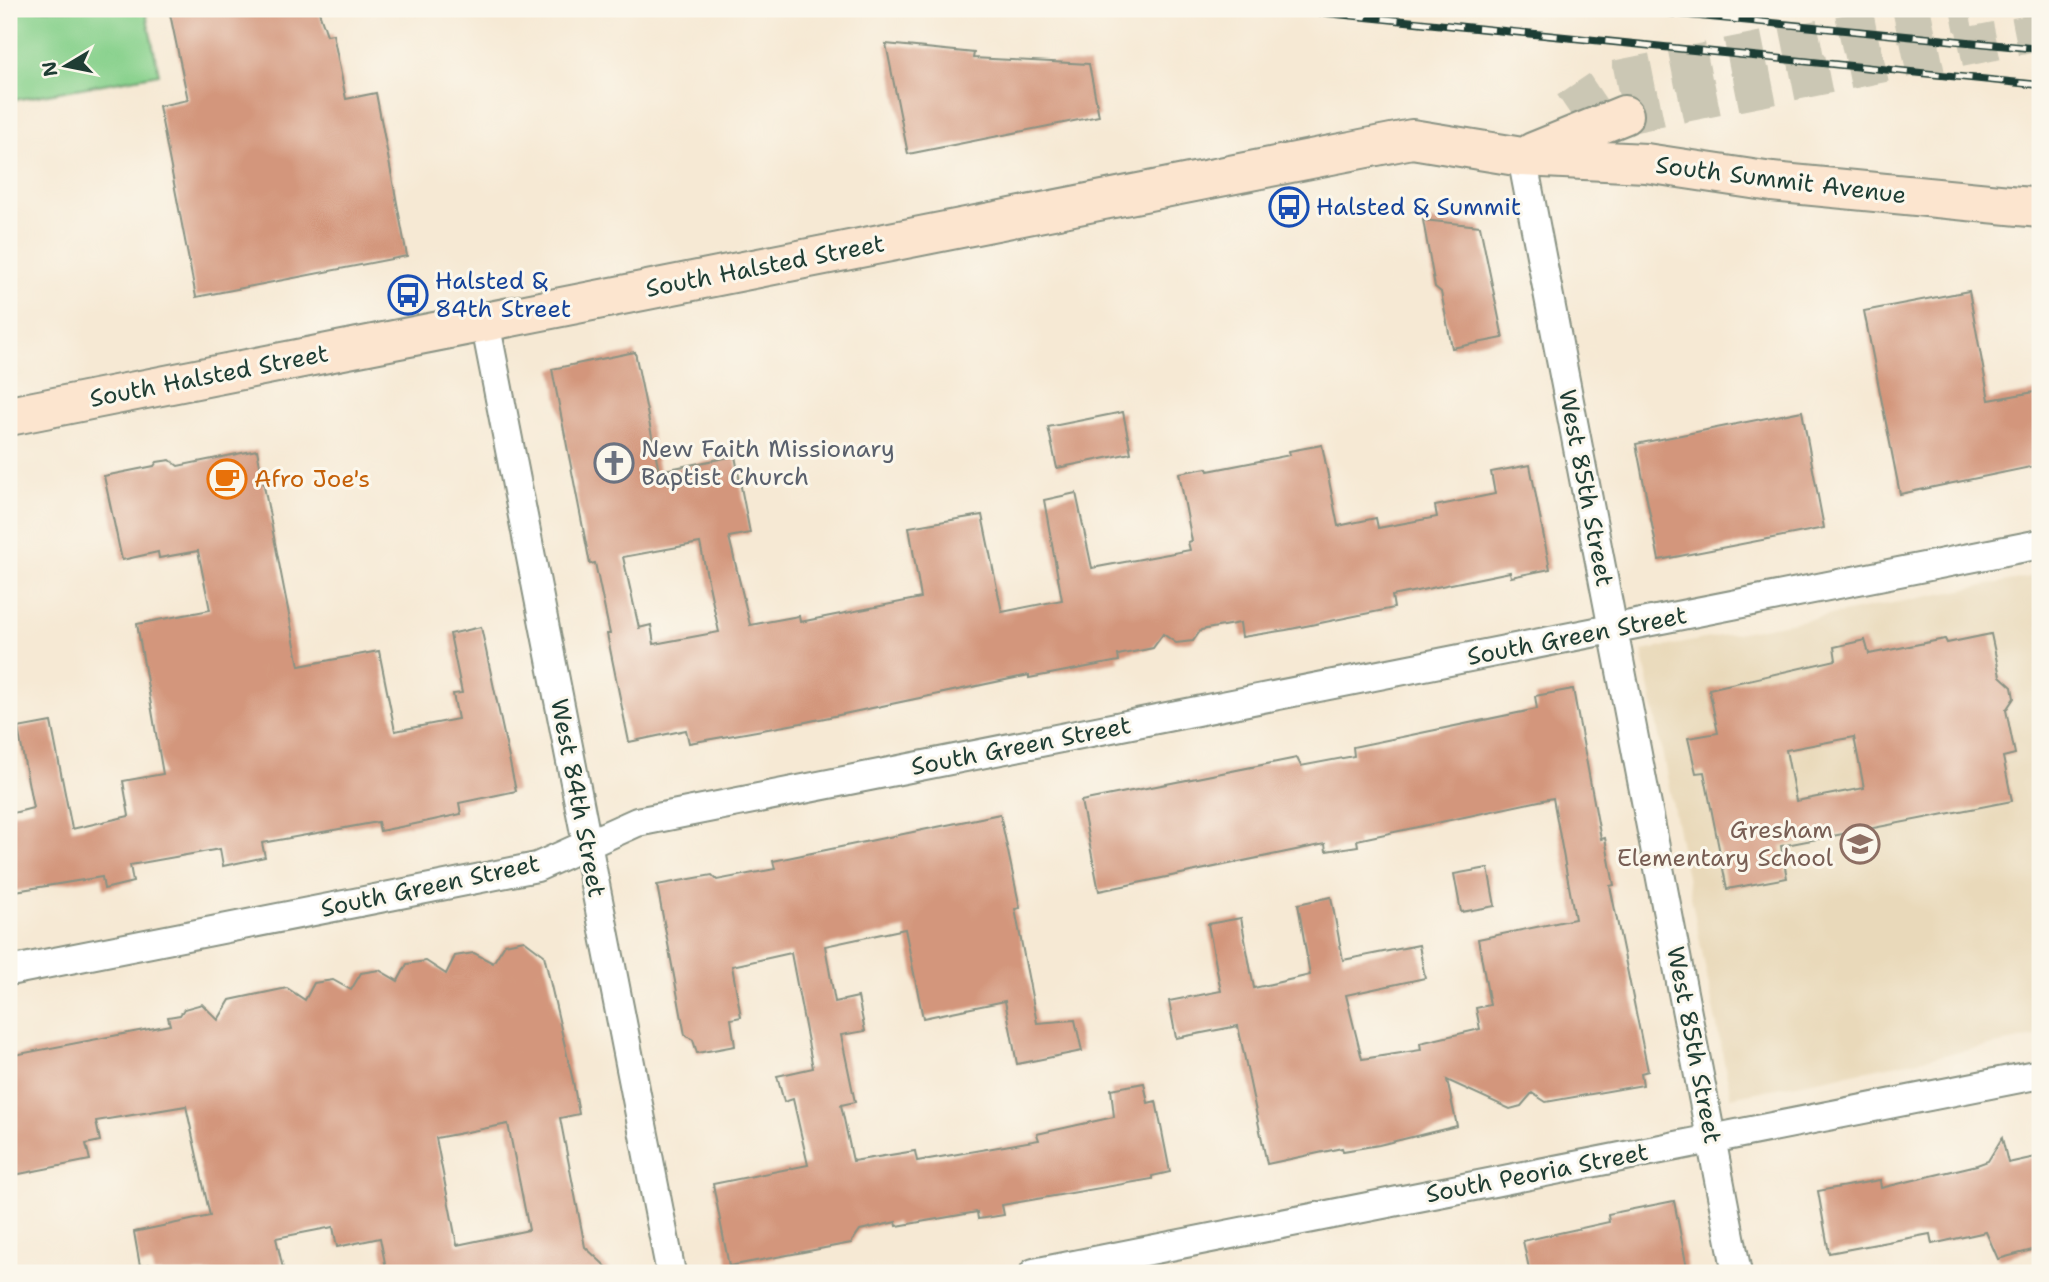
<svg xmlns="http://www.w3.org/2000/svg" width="2049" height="1282" viewBox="0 0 2049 1282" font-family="'Shantell Sans',sans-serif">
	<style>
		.built { fill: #e9d9ba }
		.green { fill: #8ad28e; stroke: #548861; stroke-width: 2 }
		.building { fill: #d3967c; fill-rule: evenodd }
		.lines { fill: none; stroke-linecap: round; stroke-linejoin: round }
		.secondary-tunnel { stroke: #cbc7b4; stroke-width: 38; stroke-dasharray: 38 19; stroke-linecap: butt }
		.minor-casing { stroke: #8a9384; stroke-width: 32 }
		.secondary-casing { stroke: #8a9384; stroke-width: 42 }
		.minor { stroke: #fff; stroke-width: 28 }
		.secondary { stroke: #fce5cf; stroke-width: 38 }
		.rail-casing { stroke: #1f3d34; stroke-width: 8 }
		.rail { stroke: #fbf7ec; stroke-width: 5; stroke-dasharray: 16; stroke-linecap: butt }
		.labels { text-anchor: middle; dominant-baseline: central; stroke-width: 6; stroke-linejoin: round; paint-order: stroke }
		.street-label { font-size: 24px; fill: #1f3d34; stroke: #fbf7ec }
		.transit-label { font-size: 24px; fill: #164399; stroke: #fbf7ec; text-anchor: start }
		.worship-label { font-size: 24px; fill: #5b616d; stroke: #fbf7ec; text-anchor: start }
		.food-label { font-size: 24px; fill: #c56008; stroke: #fbf7ec; text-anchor: start }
		.education-label { font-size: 24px; fill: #785e54; stroke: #fbf7ec; text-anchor: end }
	</style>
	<rect width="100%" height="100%" fill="#fbf7ec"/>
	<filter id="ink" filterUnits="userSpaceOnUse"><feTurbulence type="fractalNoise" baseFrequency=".0143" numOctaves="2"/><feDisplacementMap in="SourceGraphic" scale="14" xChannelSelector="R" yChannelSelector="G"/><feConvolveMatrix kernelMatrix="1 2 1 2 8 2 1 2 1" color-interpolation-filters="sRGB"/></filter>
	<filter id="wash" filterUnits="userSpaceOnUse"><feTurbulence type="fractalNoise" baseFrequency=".00686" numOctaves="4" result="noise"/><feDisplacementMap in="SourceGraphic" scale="28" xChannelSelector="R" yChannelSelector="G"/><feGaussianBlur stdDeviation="1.57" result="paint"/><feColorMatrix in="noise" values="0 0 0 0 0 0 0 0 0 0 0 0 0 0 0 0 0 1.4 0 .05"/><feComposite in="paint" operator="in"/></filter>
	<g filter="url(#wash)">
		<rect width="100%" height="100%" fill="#f6e9d4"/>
		<!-- built -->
		<path class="built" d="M2040,575V1036L1731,1097L1642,651Z"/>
		<!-- green -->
		<path class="green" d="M9,9H145L159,74L9,101Z"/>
		<g id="blocks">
			<!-- building -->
			<path class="building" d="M169,9H318L327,35L333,34L346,99L376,93L407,256L196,297L159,106L188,100Z
				M886,44L974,53L973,58L1089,64L1099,116L908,154Z
				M1423,220L1480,226L1503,338L1452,348L1441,292L1435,287Z
				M1969,291L1989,400L2040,391V465L1900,494L1864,311Z
				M635,352L659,471L735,456L750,533L729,537L750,625L799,616L800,622L921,598L909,527L982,515L1002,612L1062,600L1044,500L1076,493L1092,568L1190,550L1188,542L1192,541L1179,473L1207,468L1208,471L1290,455L1289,451L1322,445L1338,526L1376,518L1378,528L1437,517L1435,506L1495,494L1491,472L1530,465L1550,569L1511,577L1510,572L1392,596L1394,608L1286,630L1242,637L1240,623L1201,630L1193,641L1176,643L1163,634L1153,648L1118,655L1119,661L1029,678V675L801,723L689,743L686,730L629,742L607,634H610L595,563L590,564L552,369ZM700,543L719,632L654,644L651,625L639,628L623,557Z
				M1802,411L1824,528L1659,560L1636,444Z
				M1123,412L1131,453L1057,468L1048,427Z
				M257,450L299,666L379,651L395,731L458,719L453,694L462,693L450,634L481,627L516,791L459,803L461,814L415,824L380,831L378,822L262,843L265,857L223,866L220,849L130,865L133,882L104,889L102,877L9,892V814L33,808L18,728L51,722L72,829L129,816L123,781L163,774L137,624L210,610L198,551L159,558L158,552L122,560L104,476L154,466L157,462L170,460L178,466Z
				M1991,634L2000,676L2012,687L2014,698L2006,710L2015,754L2003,757L2012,801L1781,846L1787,878L1727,889L1704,772L1696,773L1688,738L1718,733L1709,689L1836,660L1834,647L1865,640L1869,654L1945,639L1947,643ZM1854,737L1864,788L1796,801L1786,750Z
				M1573,689L1601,839L1605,838L1614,885L1610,886L1648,1071L1641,1073L1643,1085L1546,1102L1532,1093L1521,1106L1510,1109L1447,1080L1457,1126L1379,1145L1343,1151L1342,1148L1267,1164L1238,1026L1176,1038L1169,1001L1221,991L1208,924L1241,918L1254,988L1310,975L1298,904L1331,897L1343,960L1419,945L1425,978L1346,995L1362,1059L1421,1050L1420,1043L1480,1029L1476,1008L1490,1005L1478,939L1575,919L1553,798L1357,840L1358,846L1326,851L1325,844L1099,891L1081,801L1297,758L1301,766L1354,756L1353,747L1537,709L1535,696Z
				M1000,814L1020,908L1015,909L1037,1023L1075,1020L1082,1051L1017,1064L1005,1001L923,1018L905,929L825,946L835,1002L858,997L865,1031L841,1035L855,1102L841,1105L853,1161L915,1151L917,1161L1039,1140L1037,1134L1114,1117L1111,1089L1144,1083L1148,1103L1156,1101L1170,1172L1152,1176V1179L1002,1205L1004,1215L978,1219L977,1212L897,1226L896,1222L860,1230L851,1243L729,1266L713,1184L808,1165L793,1099L784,1102L777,1076L813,1068L791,953L732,966L741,1017L731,1019L735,1046L697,1053L693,1040L685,1035L657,885L712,875L717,880L775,869L773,861Z
				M1488,868L1495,906L1461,912L1454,874Z
				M524,940L544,955L573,1081L579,1114L560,1118L585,1247L613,1273H387L380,1238L337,1247L333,1227L276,1238L284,1273H153L152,1264L140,1266L134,1232L210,1216L186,1106L96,1121L100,1141L86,1144L90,1160L9,1176V1056L170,1025L168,1017L180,1015L184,1009L202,1004L218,1020L230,1000L287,988L305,1000L314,983L333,980L351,990L361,973L379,970L398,981L407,964L426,961L446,974L455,956L474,953L493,963L505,944ZM508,1124L529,1230L457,1245L436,1138Z
				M2002,1138L2008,1163L2040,1156V1248L1998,1259L1986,1232L1932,1244L1930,1234L1829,1253L1818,1191L1880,1180L1881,1188L1977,1165L1988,1161Z
				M1674,1201L1688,1273H1530L1523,1241L1609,1222L1608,1214Z"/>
		</g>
	</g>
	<g filter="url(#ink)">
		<use href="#blocks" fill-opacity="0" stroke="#8a9384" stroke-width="2"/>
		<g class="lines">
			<!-- secondary-tunnel -->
			<path class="secondary-tunnel" d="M1568,111L1614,80L1969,9
				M1624,115L2040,32"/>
			<!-- minor casing -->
			<g class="minor-casing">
				<path id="minor" d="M1522,157L1737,1273
					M485,322L671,1273
					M9,971L537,867L637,822L2040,544
					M1034,1273L2040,1074"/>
			</g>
			<!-- secondary casing -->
			<g class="secondary-casing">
				<path id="secondary" d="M1533,152L1624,115
					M9,416L1412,139L1522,157L1646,163L1772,182L2040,208"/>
			</g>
			<!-- minor -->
			<use href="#minor" class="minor"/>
			<!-- secondary -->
			<use href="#secondary" class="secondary"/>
			<!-- rail casing -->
			<g class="rail-casing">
				<path id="rail" d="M1287,9L2040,85
					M1627,9L2040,49"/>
			</g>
			<!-- rail -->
			<use href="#rail" class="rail"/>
		</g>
	</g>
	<!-- icons -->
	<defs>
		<g id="bus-ring" transform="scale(2.0125)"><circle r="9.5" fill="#fbf7ec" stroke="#1a4fb4" stroke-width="1.5"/><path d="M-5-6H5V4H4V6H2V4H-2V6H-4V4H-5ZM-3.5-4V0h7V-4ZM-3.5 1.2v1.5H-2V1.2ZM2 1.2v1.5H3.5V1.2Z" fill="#1a4fb4"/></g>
		<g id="church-ring" transform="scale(2.0125)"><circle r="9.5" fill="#fbf7ec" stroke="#6b7280" stroke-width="1.5"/><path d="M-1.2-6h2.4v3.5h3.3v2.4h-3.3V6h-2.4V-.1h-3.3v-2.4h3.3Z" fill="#6b7280"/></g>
		<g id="cafe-ring" transform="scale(2.0125)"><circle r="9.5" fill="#fbf7ec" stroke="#e8710a" stroke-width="1.5"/><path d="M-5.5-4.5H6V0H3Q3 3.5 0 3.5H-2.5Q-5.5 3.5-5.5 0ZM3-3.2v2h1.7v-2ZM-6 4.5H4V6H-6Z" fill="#e8710a"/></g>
		<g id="school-ring" transform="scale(2.0125)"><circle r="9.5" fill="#fbf7ec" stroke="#8d6e63" stroke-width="1.5"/><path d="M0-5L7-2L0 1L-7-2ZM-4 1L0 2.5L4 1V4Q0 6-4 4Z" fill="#8d6e63"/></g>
	</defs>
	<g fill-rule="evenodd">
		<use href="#bus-ring" x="1289" y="207"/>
		<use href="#bus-ring" x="408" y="295"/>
		<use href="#church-ring" x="614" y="463"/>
		<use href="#cafe-ring" x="227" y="479"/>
		<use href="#school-ring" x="1860" y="844"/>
	</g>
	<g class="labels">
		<!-- street labels -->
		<g class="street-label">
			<text transform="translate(1781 180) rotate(7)">South Summit Avenue</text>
			<text transform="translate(765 266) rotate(-11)">South Halsted Street</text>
			<text transform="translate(209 376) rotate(-11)">South Halsted Street</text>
			<text transform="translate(1586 488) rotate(79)">West 85th Street</text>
			<text transform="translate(1577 636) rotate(-11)">South Green Street</text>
			<text transform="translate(1021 746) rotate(-11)">South Green Street</text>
			<text transform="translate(578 798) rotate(79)">West 84th Street</text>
			<text transform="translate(430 886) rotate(-12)">South Green Street</text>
			<text transform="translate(1694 1045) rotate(79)">West 85th Street</text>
			<text transform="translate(1537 1173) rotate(-11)">South Peoria Street</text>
		</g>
		<!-- transit labels -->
		<g class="transit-label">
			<text x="1316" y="207">Halsted &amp; Summit</text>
			<text x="435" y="281">Halsted &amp;<tspan x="435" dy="28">84th Street</tspan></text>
		</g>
		<!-- worship labels -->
		<g class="worship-label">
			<text x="641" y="449">New Faith Missionary<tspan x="641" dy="28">Baptist Church</tspan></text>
		</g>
		<!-- food labels -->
		<g class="food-label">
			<text x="254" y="479">Afro Joe's</text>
		</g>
		<!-- education labels -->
		<g class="education-label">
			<text x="1833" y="830">Gresham<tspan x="1833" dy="28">Elementary School</tspan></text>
		</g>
	</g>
	<!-- margin -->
	<rect width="2049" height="1282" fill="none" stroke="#fbf7ec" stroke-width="35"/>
	<!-- north arrow -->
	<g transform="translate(66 66) rotate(260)" stroke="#fbf7ec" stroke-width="5" paint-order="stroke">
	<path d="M0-5L12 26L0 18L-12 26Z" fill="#1f3d34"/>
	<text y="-10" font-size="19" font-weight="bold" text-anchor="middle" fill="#1f3d34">N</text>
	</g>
</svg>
